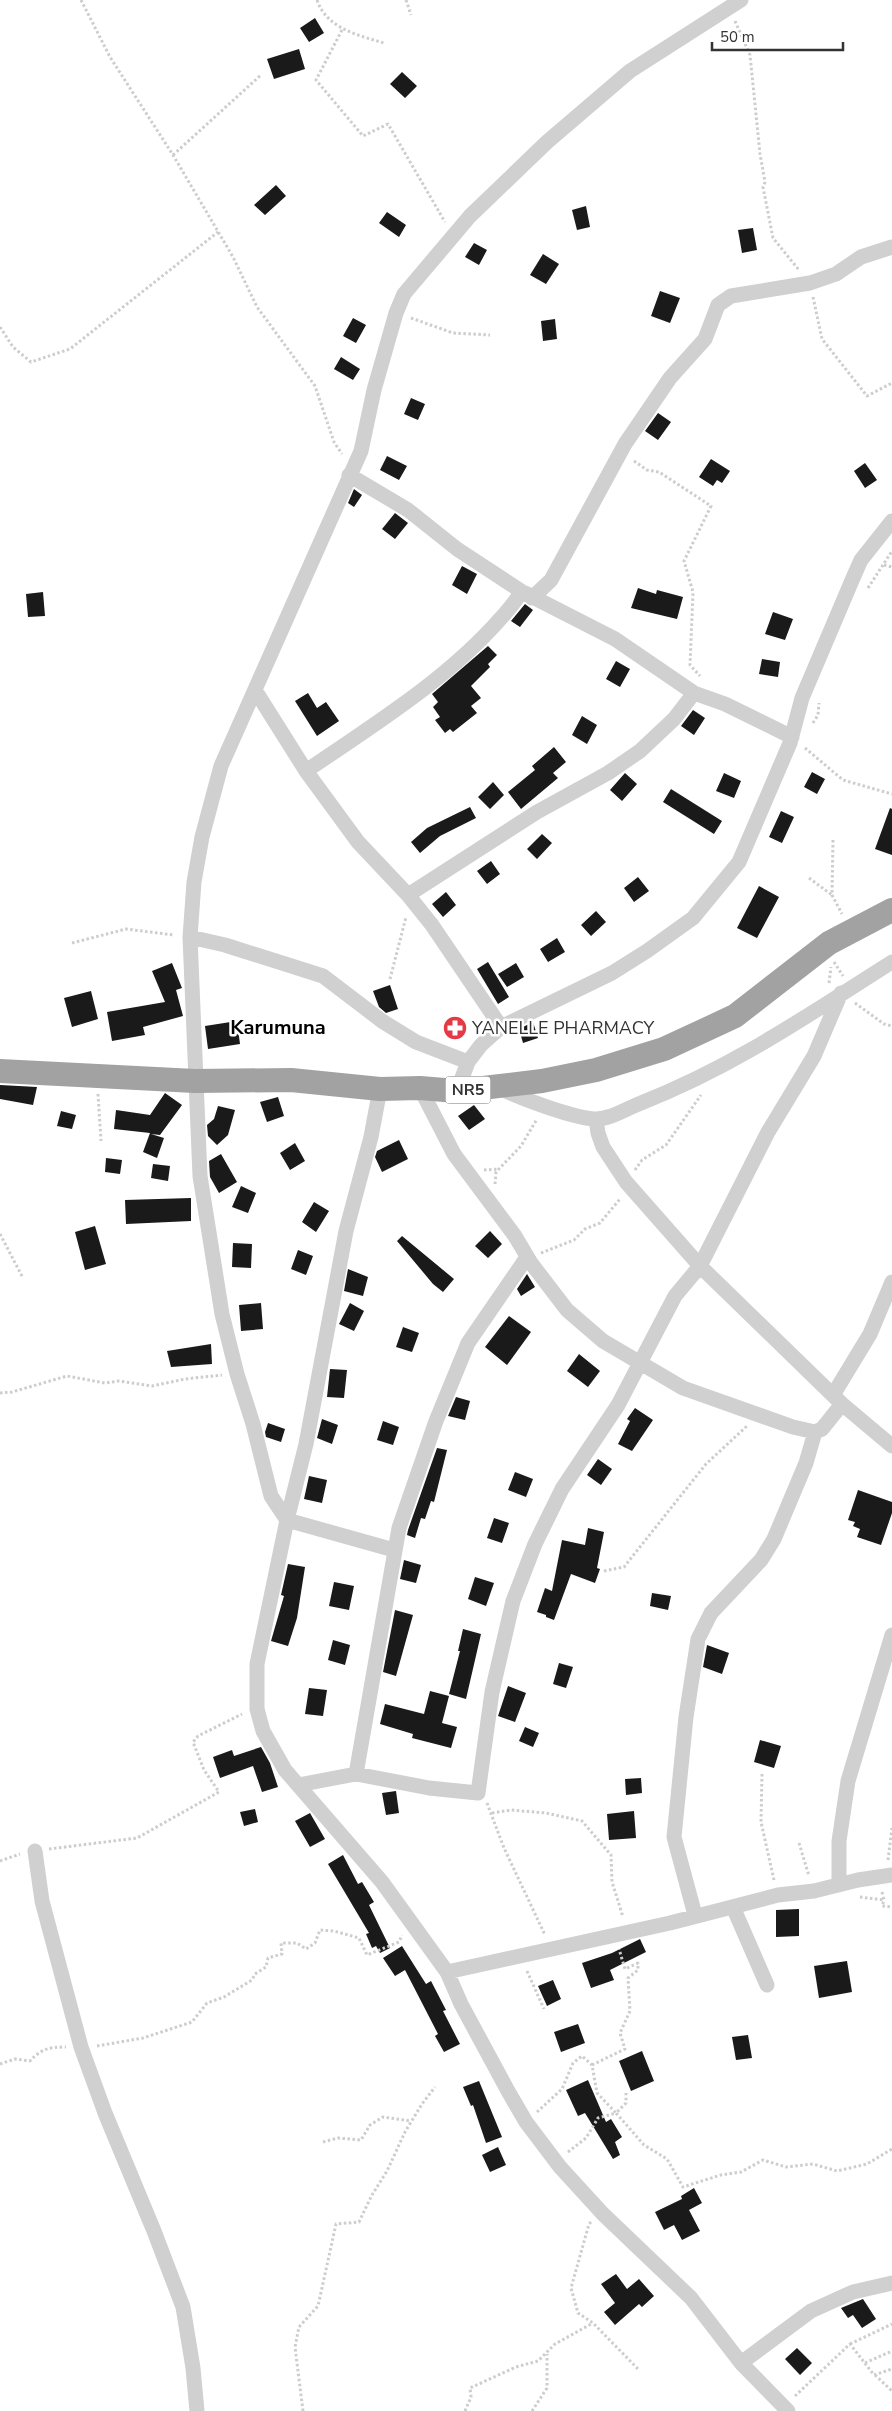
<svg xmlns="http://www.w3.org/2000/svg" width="892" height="2411" viewBox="0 0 892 2411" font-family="'Nunito Sans',sans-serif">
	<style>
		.building { fill: #1a1a1a }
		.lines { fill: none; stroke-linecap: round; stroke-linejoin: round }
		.path { stroke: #cdcdcd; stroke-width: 3; stroke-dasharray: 2.5 2.5; stroke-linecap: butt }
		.minor { stroke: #d0d0d0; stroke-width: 15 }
		.trunk { stroke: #a2a2a2; stroke-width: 24 }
		.labels { text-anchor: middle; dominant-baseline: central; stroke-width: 5; stroke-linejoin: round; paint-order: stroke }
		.shield { fill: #fff; stroke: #707070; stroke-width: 1 }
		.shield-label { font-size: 16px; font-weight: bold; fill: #333 }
		.poi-label { font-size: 18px; fill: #333; stroke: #fff; text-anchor: start }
		.quarter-label { font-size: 20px; font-weight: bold; fill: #000; stroke: #fff }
	</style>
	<rect width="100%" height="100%" fill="#fff"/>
	<!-- building -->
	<path class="building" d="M315,18L324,33L309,42L300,28Z
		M299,49L305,69L274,79L267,59Z
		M402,72L417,86L405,98L390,84Z
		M276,185L286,196L265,215L254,205Z
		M586,206L590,227L577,230L572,210Z
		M387,212L406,225L399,237L379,223Z
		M753,228L757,250L742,253L738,230Z
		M474,243L487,250L479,265L465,257Z
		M543,254L559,264L546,284L530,275Z
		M660,291L680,298L670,323L651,316Z
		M353,318L366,325L356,343L343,336Z
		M555,319L557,339L543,341L541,321Z
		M341,357L360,369L353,380L334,369Z
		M411,398L425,404L418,420L404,414Z
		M658,413L671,422L658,440L645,431Z
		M387,456L407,466L399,480L380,470Z
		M711,459L730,471L722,483L717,480L713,486L699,477Z
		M865,463L877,480L865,488L854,471Z
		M354,489L362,495L354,507L348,503Z
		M395,513L408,523L395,539L382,529Z
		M462,566L477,574L467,594L452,585Z
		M638,588L656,594L657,590L683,597L677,619L631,608Z
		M43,592L45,616L28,617L26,594Z
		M525,604L533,610L520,627L511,621Z
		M773,612L793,619L785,640L765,634Z
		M488,646L497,655L488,664L490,667L471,686L481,698L471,706L477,713L453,732L450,729L445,733L435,720L440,717L433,707L438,702L432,694Z
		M762,659L780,662L778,677L759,674Z
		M616,661L630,669L620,687L606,679Z
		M308,693L317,708L326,702L339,721L317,736L295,701Z
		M693,710L705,718L694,735L681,726Z
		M582,716L597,725L587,744L572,735Z
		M554,747L566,762L553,773L558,778L521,809L508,792L535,770L532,766Z
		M812,772L825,779L817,794L804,787Z
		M625,773L637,784L622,801L610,790Z
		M724,773L741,781L734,798L716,791Z
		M493,782L504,795L490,809L478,797Z
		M671,789L722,821L714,834L663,802Z
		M470,807L476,818L440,836L420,853L411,842L427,828Z
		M890,808L892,809V855L875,849Z
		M781,811L794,817L782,843L769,837Z
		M542,834L552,843L537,859L527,849Z
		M491,861L500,874L487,884L477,871Z
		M638,877L649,891L634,902L624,888Z
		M759,886L779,897L757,938L737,928Z
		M446,892L456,905L443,917L432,904Z
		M596,911L606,922L591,936L581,925Z
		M557,938L565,952L548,962L540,949Z
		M488,962L509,997L498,1004L477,969Z
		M172,963L182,988L176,990L183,1016L143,1027L145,1035L112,1041L107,1012L165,1002L152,971Z
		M516,963L524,977L507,987L498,974Z
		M390,985L398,1009L386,1013L379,1007L373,991Z
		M91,991L98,1019L72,1027L64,998Z
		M237,1021L240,1044L208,1049L205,1026Z
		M533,1022L538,1038L523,1043L519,1029Z
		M0,1085L37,1087L33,1105L0,1099Z
		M165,1093L182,1105L160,1135L151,1134L164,1138L157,1158L143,1152L150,1133L114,1129L116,1110L150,1115Z
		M278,1097L284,1116L267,1122L260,1102Z
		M474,1105L485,1119L469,1130L458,1116Z
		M218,1106L235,1110L228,1135L217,1145L208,1136L207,1125L214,1119Z
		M61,1111L76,1115L72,1129L57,1126Z
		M399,1140L408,1159L382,1172L375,1157L377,1151Z
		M295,1143L305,1161L290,1170L280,1153Z
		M221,1154L237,1182L219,1193L210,1177L209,1161Z
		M106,1158L122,1160L120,1174L105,1172Z
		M153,1164L170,1166L168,1181L151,1178Z
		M241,1186L256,1193L248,1213L232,1207Z
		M191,1198V1221L126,1224L125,1200Z
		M314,1202L329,1211L316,1232L302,1222Z
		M95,1226L106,1264L85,1270L75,1232Z
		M490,1231L502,1244L488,1258L475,1246Z
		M402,1236L454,1279L443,1292L433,1284L397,1241Z
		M233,1243L252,1244L251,1268L232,1267Z
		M298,1250L313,1256L306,1275L291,1269Z
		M348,1269L368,1277L363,1296L344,1291Z
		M527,1274L535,1287L521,1296L517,1289Z
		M261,1303L263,1329L241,1331L239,1305Z
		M350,1303L364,1311L354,1331L339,1324Z
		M509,1316L531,1332L507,1365L485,1347Z
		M403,1327L419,1333L412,1352L396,1347Z
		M211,1344L212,1364L171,1367L167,1351Z
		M579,1354L600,1371L588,1387L567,1371Z
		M330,1369L347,1370L344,1398L327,1397Z
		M456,1397L470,1401L465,1420L448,1416Z
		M635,1408L653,1420L632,1451L618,1444L630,1421L627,1419Z
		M322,1419L338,1425L332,1444L317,1438Z
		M383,1421L399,1427L393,1445L377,1440Z
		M268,1423L285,1429L281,1442L266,1437L265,1432Z
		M437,1448L447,1450L434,1502L431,1501L425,1519L421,1518L415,1538L407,1535L408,1530Z
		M598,1459L612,1469L601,1485L587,1475Z
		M515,1472L533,1479L526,1497L508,1490Z
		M309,1476L327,1480L322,1503L304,1499Z
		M858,1490L892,1502V1513L881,1545L857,1537L860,1529L853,1526L855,1522L848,1520Z
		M494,1518L509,1523L502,1543L487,1538Z
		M588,1528L604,1532L597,1568L600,1569L595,1583L571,1574L554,1620L546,1617V1615L537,1612L545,1588L552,1591L562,1540L585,1545Z
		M404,1560L421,1565L416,1583L400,1579Z
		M288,1564L305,1567L297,1618L288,1646L271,1641L284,1596L281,1595Z
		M475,1577L494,1583L486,1606L468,1599Z
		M334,1582L354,1586L349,1610L329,1606Z
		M652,1593L671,1596L668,1610L650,1606Z
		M395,1610L413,1615L396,1676L383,1672Z
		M463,1629L481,1634L466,1699L449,1694L460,1651H458Z
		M333,1640L350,1645L345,1665L328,1660Z
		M707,1645L729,1653L722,1674L703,1667Z
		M559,1663L573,1667L566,1688L553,1684Z
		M508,1686L526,1693L515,1722L498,1716Z
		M309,1688L327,1690L323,1716L305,1714Z
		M430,1691L449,1696L442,1723L457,1727L451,1748L412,1738L413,1734L380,1724L385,1704L424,1714Z
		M525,1727L539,1733L533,1747L519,1741Z
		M760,1740L781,1746L774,1768L754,1762Z
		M261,1747L270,1763L278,1787L262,1792L253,1766L220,1778L213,1757L232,1750L234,1756Z
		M641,1778L642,1793L626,1795L625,1779Z
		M396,1791L399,1813L386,1815L382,1793Z
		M255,1809L258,1822L244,1826L240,1812Z
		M634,1811L636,1838L609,1840L607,1814Z
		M310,1813L325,1839L310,1847L295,1821Z
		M343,1855L358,1884L362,1882L374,1902L369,1905L390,1948L380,1953L376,1946L372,1948L366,1934L369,1933L328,1864Z
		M799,1909V1936L776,1937V1910Z
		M640,1939L646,1952L610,1970L614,1980L591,1988L582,1963L612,1953Z
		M402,1946L426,1984L431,1981L446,2010L443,2011L460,2044L444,2052L435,2036L438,2034L405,1970L395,1976L383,1958Z
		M847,1961L852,1992L819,1998L814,1966Z
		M553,1980L561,1999L547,2006L538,1986Z
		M578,2024L585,2043L561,2052L554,2032Z
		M748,2035L752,2058L736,2060L732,2037Z
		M642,2051L654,2081L631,2091L619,2061Z
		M588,2080L606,2122L611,2119L622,2137L615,2142L620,2155L613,2159L585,2113L578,2116L566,2090Z
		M479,2081L502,2137L486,2143L473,2105L471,2106L463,2087Z
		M498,2147L506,2165L490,2172L482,2155Z
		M694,2188L702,2203L689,2210L700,2231L682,2240L674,2225L664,2230L655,2212L682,2199L681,2196Z
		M616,2274L627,2289L639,2279L654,2296L642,2307L639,2304L615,2325L604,2312L615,2303L601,2284Z
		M863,2299L876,2319L862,2328L853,2315L848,2318L841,2308Z
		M797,2348L812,2363L800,2375L785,2359Z"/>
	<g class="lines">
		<!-- path -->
		<path class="path" d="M81,0L110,57L173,155L233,257L257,307L315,386L334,442L342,454
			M317,0C327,29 358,35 384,43
			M406,0L411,15
			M735,21L750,55L760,154L765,182L763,187L773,238L799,270
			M342,30L316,80L363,136L388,124L445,222
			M173,155L261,75
			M813,297L822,339L867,396L892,383
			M411,318L453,333L490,335
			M0,327L13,347L31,362L70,349L218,232
			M634,461L647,470L659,472L711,506L684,561L693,592L690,665L700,676
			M884,565L892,567
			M868,588L892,551
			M813,723L818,715L819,703
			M805,748L843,780L892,794
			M833,840L832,895L842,914
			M809,878L832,895
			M72,943L126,929L174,935
			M834,962L843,976
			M390,979L406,917
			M829,983L831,967
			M855,1003L884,1024L892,1026
			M98,1094L101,1141
			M484,1170L499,1169
			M635,1170L642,1160L666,1145L701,1095
			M495,1184L496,1172L521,1146L537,1119
			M0,1234L23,1278
			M541,1253L574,1240L585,1229L600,1223L620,1199
			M0,1393L12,1392L67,1376L105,1383L119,1381L152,1386L185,1379L222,1375
			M604,1571L624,1567L706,1464L747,1426
			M762,1774L761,1822L774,1880
			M487,1803L504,1848L545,1935
			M492,1813L511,1810L546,1813L582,1821L611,1855L612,1882L623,1917
			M799,1843L809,1876
			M49,1849L137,1838L219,1792L204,1770L193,1742L198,1736L242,1714
			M888,1860L892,1828
			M0,1861L20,1854
			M882,1892L884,1900L882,1906L892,1907
			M860,1897L884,1900
			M527,1971L544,2009
			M97,2046L143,2038L192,2022L207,2003L224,1997L252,1980L255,1974L266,1967L268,1958L282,1954L281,1943H297L306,1949L315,1943L320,1930L334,1931L359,1938L367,1955L399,1942L402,1935
			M0,2064L15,2059L30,2061C41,2049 49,2047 66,2047
			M592,2065L625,2049L620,2033L630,2011L628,1978L638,1970V1963L625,1969L619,1949
			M537,2112L562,2089L573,2063L582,2056L592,2065L597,2093L616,2113L626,2103V2093
			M323,2142L338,2138L361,2140L370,2125L383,2117L411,2121
			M568,2152L586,2138L598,2118L616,2113L644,2145L667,2159L683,2187L721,2175L741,2172L763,2160L786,2167L813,2164L837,2171L867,2164L892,2149
			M591,2222L589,2224L571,2288L578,2313L593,2323L639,2370
			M850,2344L892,2324
			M865,2363L892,2351
			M875,2375L892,2391
			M795,2396L850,2344L874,2375L892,2369
			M303,2411L295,2347L299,2327L318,2306L336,2224L359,2222L372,2195L387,2171L405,2132L422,2104L435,2087
			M465,2411L471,2397L470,2388L516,2367L538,2361L555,2344L593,2323
			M532,2411L547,2388V2354"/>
		<!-- minor -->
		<path class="minor" d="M349,475L408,510L457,549L521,591C517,601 508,610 501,618C448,679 372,726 306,771L358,842L408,895L432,925L501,1027
			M525,593L615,639L694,693L725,704L792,737
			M532,598L551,580L625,444L670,378L705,339L718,305L731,296L810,283L836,274L861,257L892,247
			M255,690L306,771
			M408,895L537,812L608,773L640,751L674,719L694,693
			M190,937L225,945L323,976L382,1021L416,1042L468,1062
			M497,1087C520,1098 570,1117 594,1119C610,1120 627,1108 641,1103C735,1066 808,1015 892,962
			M420,1088L454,1154L515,1236L531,1263L567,1310L603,1341L683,1388L793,1427L815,1432L822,1429L842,1404
			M380,1089L371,1137L346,1231L306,1444L287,1520L257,1664V1709L263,1731L285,1770L382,1882L447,1972L461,2004L508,2091L526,2122L560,2167L603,2214L691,2298L741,2363L788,2411
			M457,1091L468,1062L481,1045L501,1027L612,973L647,951L693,918L739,862L790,743L802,698L853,578L861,560L892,521
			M596,1119L598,1133L603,1147L626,1182L700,1266L842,1404L892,1446
			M833,1395L870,1334L892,1282
			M394,1550L287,1520L271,1496L253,1424L237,1374L222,1314L200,1176L190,937L194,882L202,837L221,766L361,451L374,390L396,313L404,294L470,216L547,142L630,71L741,0
			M356,1774L399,1528L436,1421L468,1343L527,1257
			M298,1785L356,1774L429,1788L478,1793L492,1692L513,1601L535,1544L562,1489L618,1405L675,1296L700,1266L768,1132L814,1056L841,993
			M35,1851L42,1901L81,2047L105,2113L154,2231L183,2307L193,2368L197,2411
			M839,1885V1841L848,1781L892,1635
			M733,1907L767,1985
			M695,1915L674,1837L686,1717L698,1639L711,1613L761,1560L774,1539L806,1463L815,1432
			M447,1972L670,1923L778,1895L814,1891L858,1880L892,1875
			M741,2363L811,2311L853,2292L892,2283"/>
		<!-- trunk -->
		<path class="trunk" d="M0,1071L195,1081L291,1080L380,1089L420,1088L457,1091L542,1081L596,1070L664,1049L735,1016L829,943L892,910"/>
	</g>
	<!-- icons -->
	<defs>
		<g id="pharmacy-disc" transform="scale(1.25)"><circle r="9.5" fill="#e63946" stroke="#fff"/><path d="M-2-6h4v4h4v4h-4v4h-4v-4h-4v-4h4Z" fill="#fff"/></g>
	</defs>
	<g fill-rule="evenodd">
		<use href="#pharmacy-disc" x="455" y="1028"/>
	</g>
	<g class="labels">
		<!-- shield labels -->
		<rect class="shield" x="445.5" y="1076.5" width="45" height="27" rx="4"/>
		<g class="shield-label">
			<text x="468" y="1090">NR5</text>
		</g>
		<!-- poi labels -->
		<g class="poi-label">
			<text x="472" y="1028">YANELLE PHARMACY</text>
		</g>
		<!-- quarter labels -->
		<g class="quarter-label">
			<text x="278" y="1027">Karumuna</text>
		</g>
	</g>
	<!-- scale -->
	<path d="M712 42v8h131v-8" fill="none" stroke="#333333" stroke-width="2.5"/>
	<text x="720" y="42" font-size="15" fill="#333333" stroke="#ffffff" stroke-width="4" paint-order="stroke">50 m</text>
</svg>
